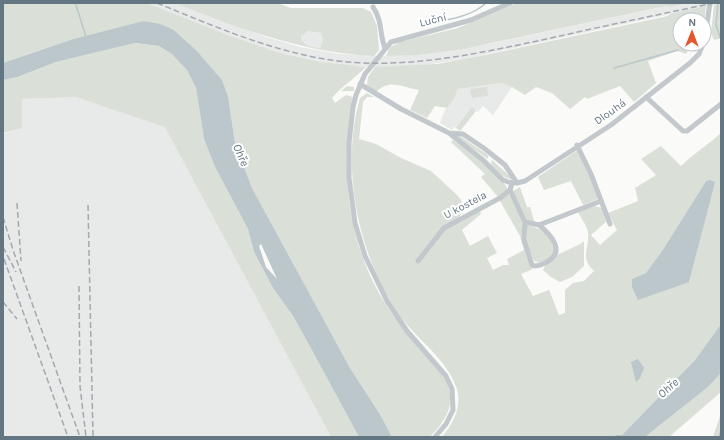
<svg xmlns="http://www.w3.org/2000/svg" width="724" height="440" viewBox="0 0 724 440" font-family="Karla,sans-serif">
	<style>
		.built { fill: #e8e9e9 }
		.green { fill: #dadfd7; fill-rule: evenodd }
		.water { fill: #bbc7cb; fill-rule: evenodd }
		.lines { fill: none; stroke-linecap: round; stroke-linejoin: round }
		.stream { stroke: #bbc7cb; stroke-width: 1.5 }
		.minor { stroke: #c3c8cc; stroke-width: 5 }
		.rail { stroke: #a2aab0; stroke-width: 1.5; stroke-dasharray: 6 3; stroke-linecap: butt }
		.labels { text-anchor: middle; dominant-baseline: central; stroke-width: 4; stroke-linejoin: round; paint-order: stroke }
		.street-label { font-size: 11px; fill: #657683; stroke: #fff }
		.water-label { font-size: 12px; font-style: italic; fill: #60757c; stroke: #fff }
	</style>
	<rect width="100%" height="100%" fill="#fafaf8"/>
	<!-- built -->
	<path class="built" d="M147,3H175L266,37L301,47L339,54L377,56H396L488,44L667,6L669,7L690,3H721L464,59L418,66L375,67L338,65L280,53L228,35Z
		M307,31L321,33L323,40L320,48L308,46L301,40L302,34Z
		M501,83L512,87L493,115L483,106L478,112L472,108L457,128L454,127L452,130L440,123L445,110L454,99L458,89Z
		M76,97L165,126L331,437H3V134L22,127L21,99Z"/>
	<!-- green -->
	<path class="green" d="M3,3H147L228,35L280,53L322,62L366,67C354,79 343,85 332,98L335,103L346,95L353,97C340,172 346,247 391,312C407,335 441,363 449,389C455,408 442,424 430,437H392L381,416L350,368L252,188L235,143L228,96L222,80L197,51L174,30L143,21L73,39L3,63Z
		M175,3H277L291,8H363L371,12L377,26L379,50L374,56C304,53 240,29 175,3ZM307,31L321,33L323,40L320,48L308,46L301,40L302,34L304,35Z
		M517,3H690L669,7L666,6L463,49L417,55L386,56L390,47L400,42L458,28Z
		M721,3V38L714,40L711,33L714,5Z
		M706,6L704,22V20H680V44H701L689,48L686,54L677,51L648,61L656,83L634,102L620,86L587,99L585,97L570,109L552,93L536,87L525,95L512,87L501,83L458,89L454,99L447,108L435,106L427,118L410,110L419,90C402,87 389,78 376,92L367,85L368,77L375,67L437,64L490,54L668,16L670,14Z
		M135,43L159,46L173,54L187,70L196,88L204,139L215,167L248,229L254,252L273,288L293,316L308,343L359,437H331L165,127L76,97L22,99V128L3,133V80L19,77L56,62Z
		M347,86L354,87V91H341Z
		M487,87L488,96L472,98L470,89Z
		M367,93L374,97H367L363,102L359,139L376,144L401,158L431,171L456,194L461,200L464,210L459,217V223L480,211L481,214L462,230L470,246L488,236L497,253L487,258L493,270L503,265H509L507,259L524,250L520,236L499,199L509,194L524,223L530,263L533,269L521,274L533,296L549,290L559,315L565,313V290L573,283L584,281L594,271C579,257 590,249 588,232C587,226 581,218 578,212L594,206L602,208L606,222L591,235L600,245L617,230L608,213L638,201L635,188L656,175L641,159L661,146L681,166C693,154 708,145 721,133V324L695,360L622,435H616L613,437H442C454,422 464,404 455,384C444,357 417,339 400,316C358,256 340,169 360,98ZM706,181L714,182L689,282L632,279L646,273L664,248Z
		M472,107L476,111L460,131L456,128Z
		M457,134L488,155V159L455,136Z
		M453,140C467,149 503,175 508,190L498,197L481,177L485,174L451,142Z
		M578,150L590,176L598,199L583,205L571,181L544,190L538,177Z
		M492,160L513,179C504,180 497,170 491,164Z
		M520,187L527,207H530L535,224L527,220L514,194L513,191Z
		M527,225C542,228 555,238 554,255L541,263L534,261L527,245Z
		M584,241V266L572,277L560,282L551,277L543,270C549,253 572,251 584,241Z
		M721,373V392L669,437H645L708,387Z
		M721,413V437H713Z"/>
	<!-- water -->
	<path class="water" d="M143,21L160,24L174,30L197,51L222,80L228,96L235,143L252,188L350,368L381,416L392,437H359L308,343L293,316L273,288L254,252L248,229L215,167L204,139L196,88L187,70L172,54L159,46L135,43L56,62L18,77L3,80V63L73,39ZM261,244L277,279L266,267L259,246Z
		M710,180L715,182L689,282L638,300L632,287V279L646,273L664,248L706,181Z
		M721,324V373L708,387L645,437H613L616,435H622L695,360Z
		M638,359L644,368L640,378L636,382L631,362Z"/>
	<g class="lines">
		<!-- stream -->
		<path class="stream" d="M718,3L716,25L721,40
			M76,5L86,37
			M699,20L703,17
			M423,24C445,20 470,18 486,3
			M682,49L687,44
			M614,68L678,50
			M719,437L721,430"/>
		<!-- minor -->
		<path class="minor" d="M373,7C383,22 379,33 385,48
			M704,42L710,3
			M360,84L401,109L449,133L483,160L503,180L508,182L517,183L525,181L611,125L690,63L699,54L703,44
			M646,97L683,131H687L721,104
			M449,133L463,134L485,149L505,165L517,183
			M577,145L591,174L610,224
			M510,190L525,222L524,240L532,265L535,266C539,266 543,264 547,262C566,251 551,235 539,225
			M525,222L539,225L601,201
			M418,261L444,228L500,198L510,190L512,183
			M435,437L446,424L453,410L452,389L446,376L407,331L387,301L365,256L355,223L349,178V143L353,107L356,95L365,74L391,42L471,20L510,3"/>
		<!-- rail -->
		<path class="rail" d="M157,3C216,27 275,53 338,61C408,69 475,54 542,40C599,27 656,15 714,3
			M17,203L21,261
			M88,205L93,437
			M3,217L13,250L80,437
			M3,247L16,272
			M4,259L68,437
			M79,286L80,386L86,437
			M3,302L17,319"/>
	</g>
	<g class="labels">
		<!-- street labels -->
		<g class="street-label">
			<text transform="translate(433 20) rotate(-14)">Luční</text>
			<text transform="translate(610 112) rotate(-35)">Dlouhá</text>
			<text transform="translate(465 205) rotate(-28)">U kostela</text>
		</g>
		<!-- water labels -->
		<g class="water-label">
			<text transform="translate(241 155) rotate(67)">Ohře</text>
			<text transform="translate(668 388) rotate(-42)">Ohře</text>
		</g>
	</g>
	<!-- border -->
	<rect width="724" height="440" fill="none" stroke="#657683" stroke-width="8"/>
	<!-- north arrow -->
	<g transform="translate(692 32) rotate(1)"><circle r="19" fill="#ffffff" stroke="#c1c8cd"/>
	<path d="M0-3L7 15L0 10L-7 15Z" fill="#e4572e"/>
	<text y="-6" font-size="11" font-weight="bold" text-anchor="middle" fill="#657683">N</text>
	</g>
</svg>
